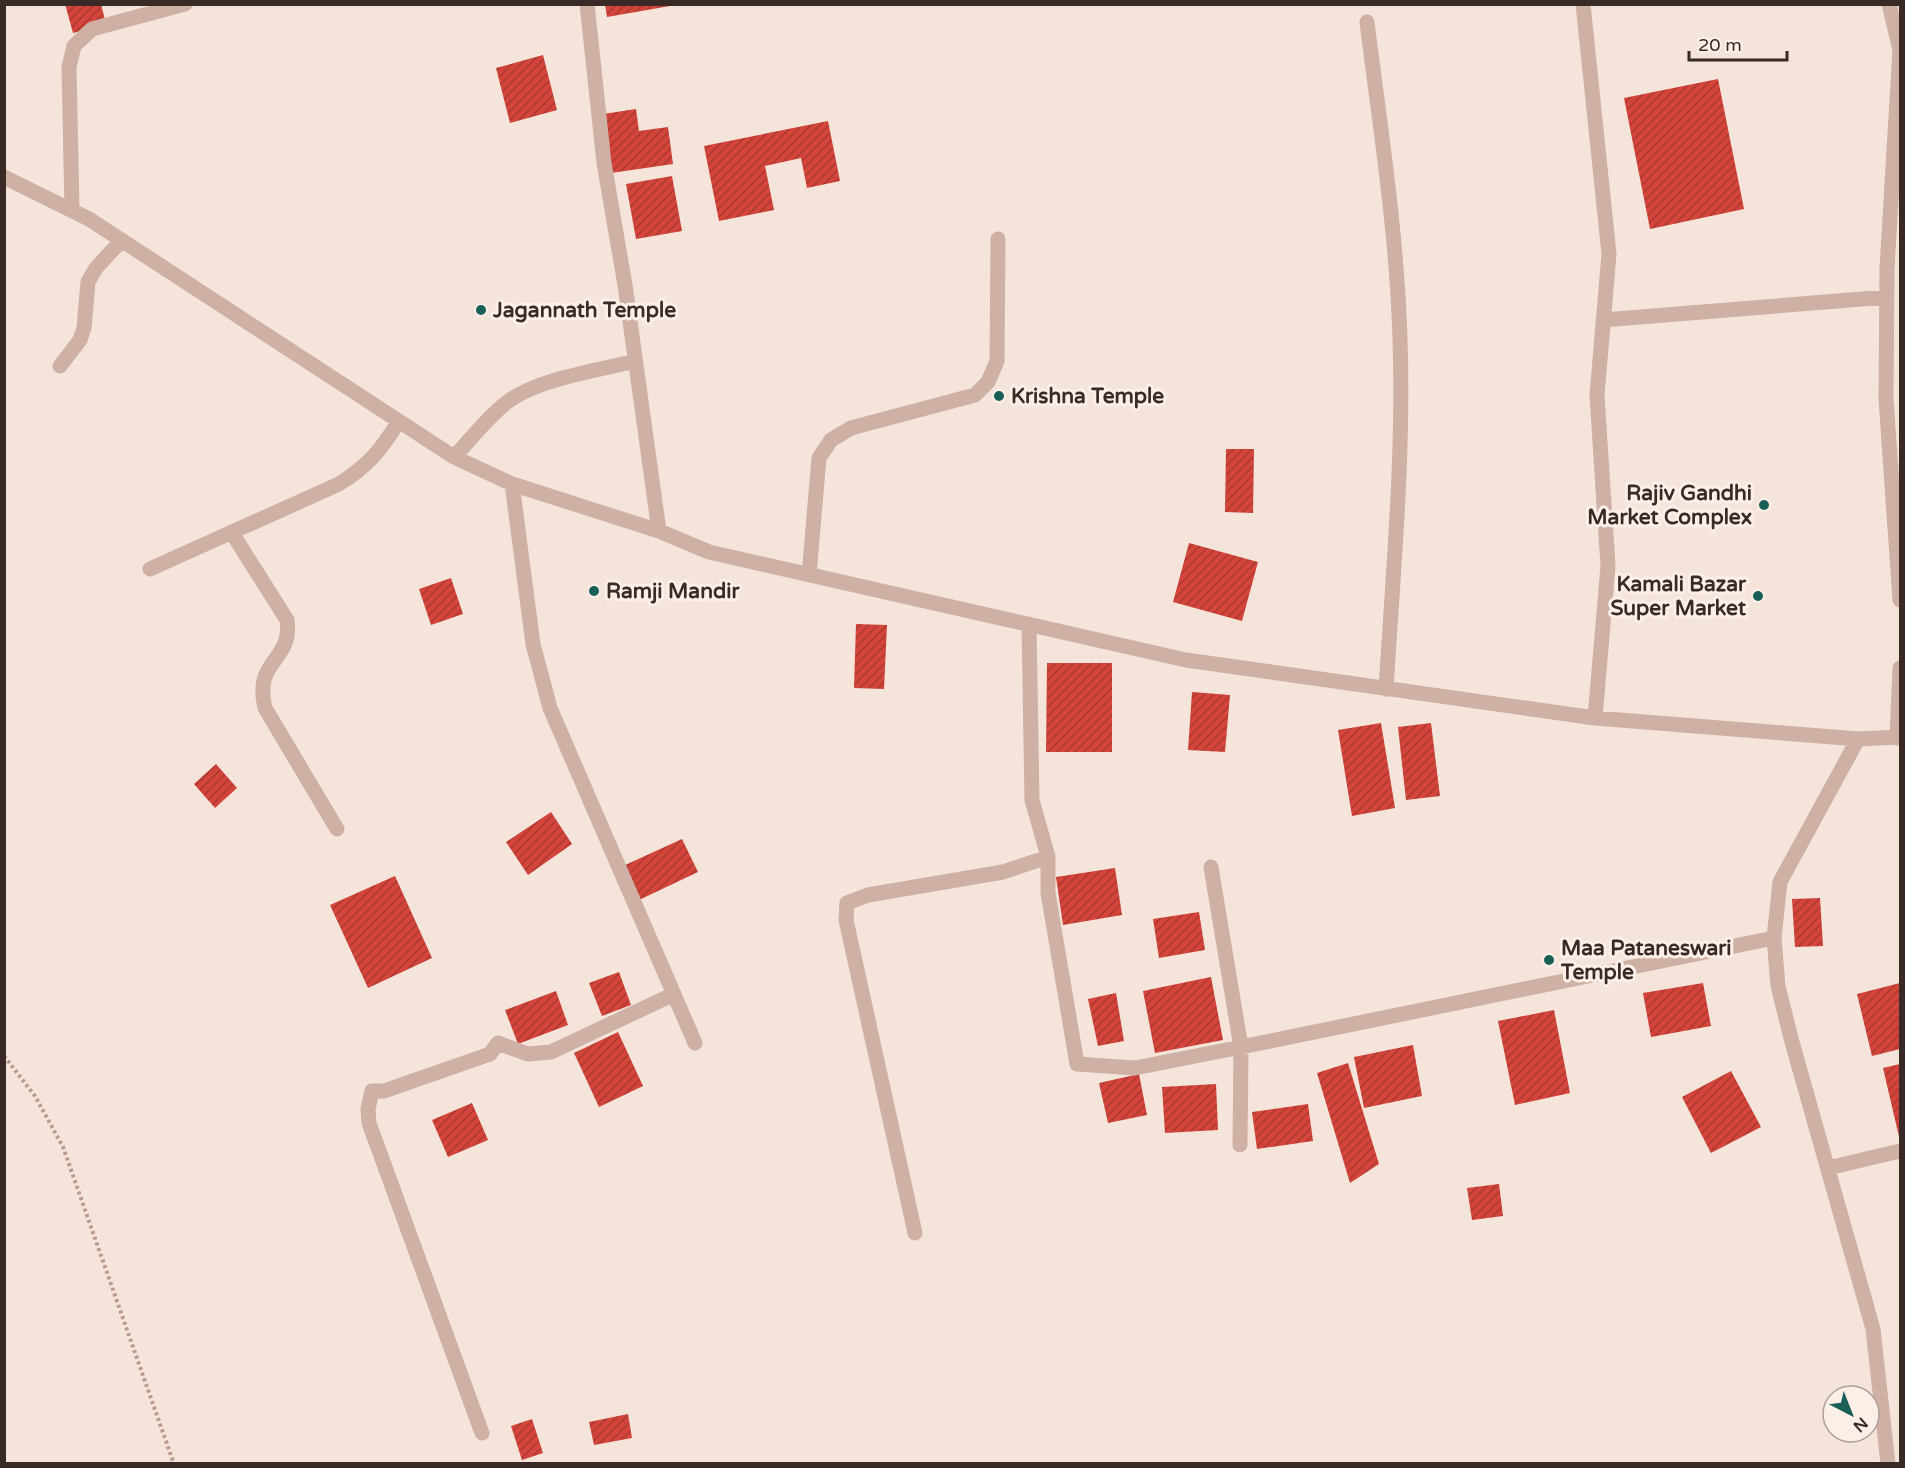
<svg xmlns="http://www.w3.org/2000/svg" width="1905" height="1468" viewBox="0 0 1905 1468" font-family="'Varela Round',sans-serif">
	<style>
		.building { fill: url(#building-hatch) }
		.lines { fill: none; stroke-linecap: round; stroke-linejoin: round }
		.path { stroke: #ba9a8f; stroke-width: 4; stroke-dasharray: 3 3; stroke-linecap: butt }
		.minor { stroke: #ceb0a5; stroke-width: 15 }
		.poi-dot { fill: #185f57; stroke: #fbefe7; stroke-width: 2 }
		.labels { text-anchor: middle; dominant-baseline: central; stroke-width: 6; stroke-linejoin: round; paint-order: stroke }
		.poi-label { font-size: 21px; font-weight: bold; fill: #392927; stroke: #fbefe7; text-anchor: start }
	</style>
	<defs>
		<pattern id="building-hatch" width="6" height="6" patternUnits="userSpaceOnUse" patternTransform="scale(1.5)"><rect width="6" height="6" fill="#d3443a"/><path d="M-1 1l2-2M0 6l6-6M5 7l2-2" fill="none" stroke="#ac3931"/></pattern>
	</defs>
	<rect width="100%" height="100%" fill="#f4e4da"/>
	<!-- building -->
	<path class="building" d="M65,4H101L106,24L73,33Z
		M605,4H670V6L607,17Z
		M543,55L557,110L510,123L496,68Z
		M1718,79L1744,209L1650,229L1624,98Z
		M636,109L639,131L668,127L673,164L611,173L603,114Z
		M828,121L840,181L807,188L801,158L765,166L774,210L719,221L704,146Z
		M672,176L682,231L636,239L626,184Z
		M1226,449H1254L1253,513L1225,512Z
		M1189,543L1258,562L1242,621L1173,602Z
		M451,578L463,614L431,625L419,589Z
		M856,624L887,625L884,689L854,688Z
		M1047,663H1112V752H1046Z
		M1192,692L1230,695L1225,752L1188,750Z
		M1381,723L1395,808L1352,816L1338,730Z
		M1431,723L1440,796L1406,800L1398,727Z
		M216,764L237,788L215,808L194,784Z
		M551,812L572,844L528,875L506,842Z
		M682,839L698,872L639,900L623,866Z
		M1115,868L1122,915L1063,925L1056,877Z
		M395,876L432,958L368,988L330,905Z
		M1820,898L1823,946L1795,947L1792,899Z
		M1199,912L1205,950L1159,958L1153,919Z
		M619,972L631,1005L602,1016L589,983Z
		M1211,977L1223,1040L1155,1053L1143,991Z
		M1703,983L1711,1026L1651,1037L1643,993Z
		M1900,983V1049L1872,1056L1857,994Z
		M556,991L568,1025L518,1044L505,1010Z
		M1116,993L1124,1041L1098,1046L1088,999Z
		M1554,1010L1570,1093L1515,1105L1498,1021Z
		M618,1032L643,1086L599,1107L574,1053Z
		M1413,1045L1422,1096L1364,1108L1354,1057Z
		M1348,1063L1379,1164L1350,1183L1317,1073Z
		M1900,1064V1141L1883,1068Z
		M1731,1071L1761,1127L1711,1153L1682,1097Z
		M1139,1074L1147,1115L1108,1123L1099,1083Z
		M1216,1084L1218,1130L1165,1133L1162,1087Z
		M472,1103L488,1140L448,1157L432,1120Z
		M1308,1104L1313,1141L1257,1149L1252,1112Z
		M1499,1184L1503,1216L1472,1220L1467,1188Z
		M628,1414L632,1438L594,1445L589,1422Z
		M532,1419L543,1453L522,1460L511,1426Z"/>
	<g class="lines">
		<!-- path -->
		<path class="path" d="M4,1056L35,1096L63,1147L174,1464"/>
		<!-- minor -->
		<path class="minor" d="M587,4L604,163L625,285L659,531
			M1583,4L1609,254L1597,395L1608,566L1595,718
			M1889,4L1900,50L1887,268L1886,399L1900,600
			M1367,22C1380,127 1397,233 1400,339C1404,455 1393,573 1386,689
			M4,177L89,219L454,457L512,484L659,531L709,552L1186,660L1595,718L1858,739L1900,737
			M72,210L69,67L74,46L92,29L185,4
			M1603,320L1887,297
			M60,366L80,340L84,328L88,282L96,268L122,240
			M454,457C472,438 489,415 510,400C542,378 597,371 635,361
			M512,484L533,644L550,708L695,1043
			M232,533L287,620C293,662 253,659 265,708L337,829
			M150,569L339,484C368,466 381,450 399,421
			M809,575L819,458L831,440L851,428L975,395L988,382L997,361L998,239
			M1897,738L1900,668
			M1858,739L1780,882L1774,938L1778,986L1792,1042L1873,1329L1888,1464
			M1048,857V893L1077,1064L1135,1068L1241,1047L1240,1145
			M1211,867L1241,1047L1774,938
			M1828,1168L1900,1151
			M915,1233L846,920L847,903L868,895L1003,872L1048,857L1032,800L1029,624
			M482,1433L369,1123L368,1109L372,1091H384L490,1054L498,1043L528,1054L551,1052L674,994"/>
	</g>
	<!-- markers -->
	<g class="poi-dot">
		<circle cx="481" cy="310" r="6"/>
		<circle cx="999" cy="396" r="6"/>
		<circle cx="1764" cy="505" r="6"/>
		<circle cx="594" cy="591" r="6"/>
		<circle cx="1758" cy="596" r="6"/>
		<circle cx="1549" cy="960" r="6"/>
	</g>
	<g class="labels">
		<!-- poi labels -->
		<g class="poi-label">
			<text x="493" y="310">Jagannath Temple</text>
			<text x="1011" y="396">Krishna Temple</text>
			<text x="1752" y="493" text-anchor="end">Rajiv Gandhi<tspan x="1752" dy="24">Market Complex</tspan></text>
			<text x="1746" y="584" text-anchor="end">Kamali Bazar<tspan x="1746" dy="24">Super Market</tspan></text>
			<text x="606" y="591">Ramji Mandir</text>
			<text x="1561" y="948">Maa Pataneswari<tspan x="1561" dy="24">Temple</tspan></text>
		</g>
	</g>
	<!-- border -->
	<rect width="1905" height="1468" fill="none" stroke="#392927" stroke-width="12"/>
	<!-- north arrow -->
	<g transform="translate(1851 1414) rotate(138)"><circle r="28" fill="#fbefe7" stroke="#ada09a" stroke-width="1.5"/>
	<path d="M0-4.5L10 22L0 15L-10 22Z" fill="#185f57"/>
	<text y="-9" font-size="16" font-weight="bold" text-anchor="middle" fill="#392927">N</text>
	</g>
	<!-- scale -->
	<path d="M1689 51v9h98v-9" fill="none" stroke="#392927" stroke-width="3"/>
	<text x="1698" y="51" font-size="18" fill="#392927" stroke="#fbefe7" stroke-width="4.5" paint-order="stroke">20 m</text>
</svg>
